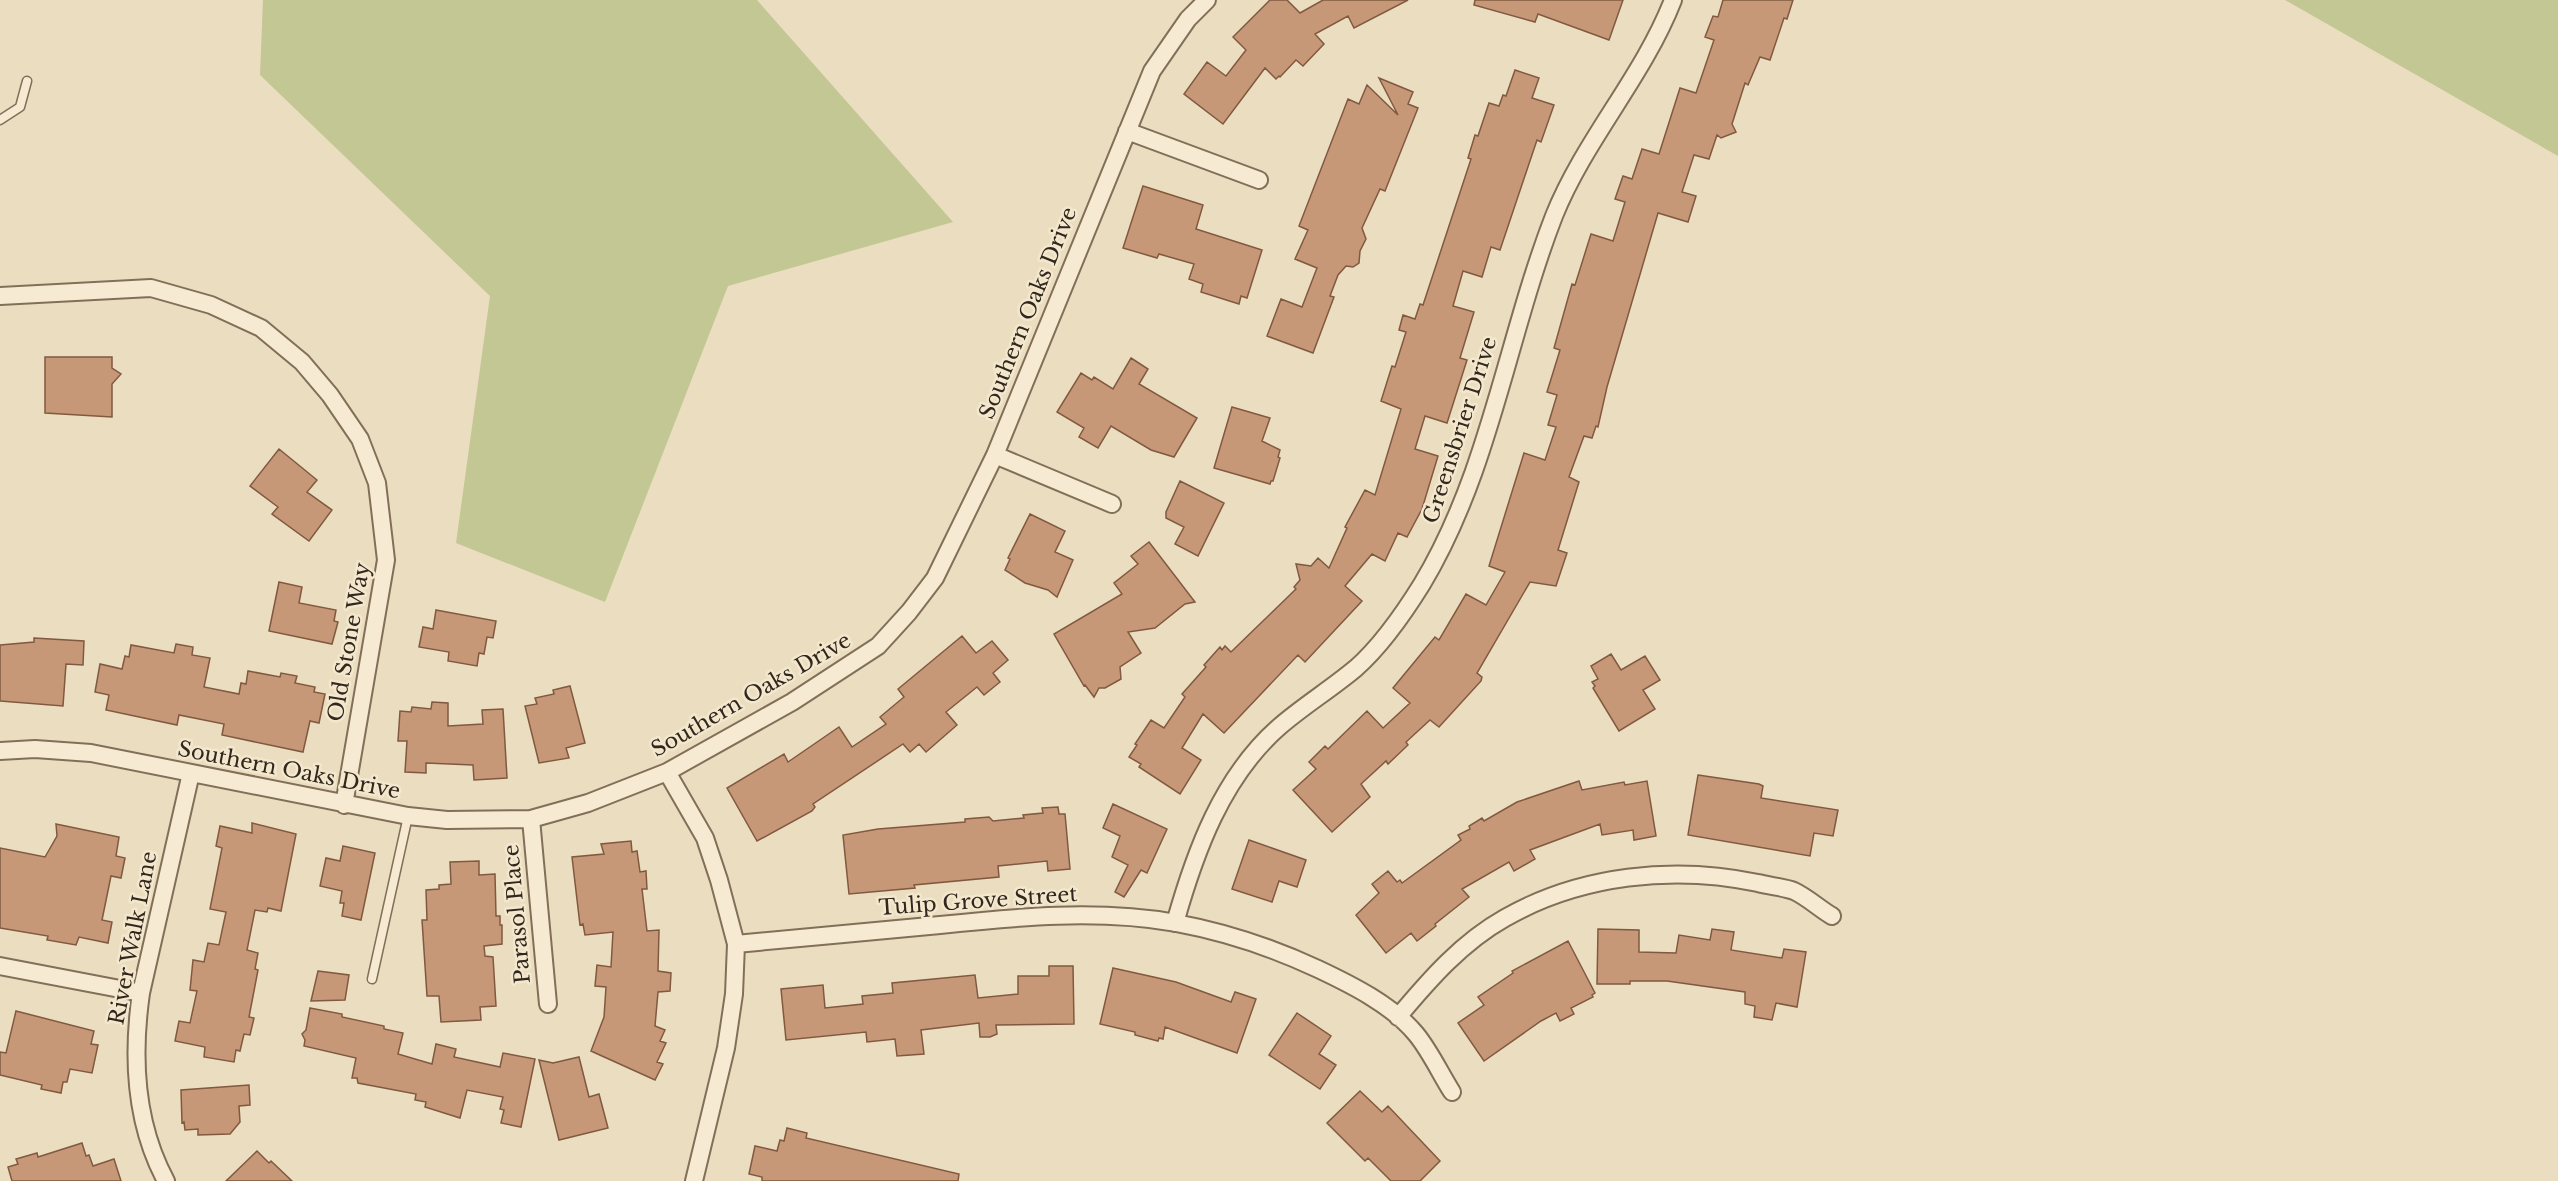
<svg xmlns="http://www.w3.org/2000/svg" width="2558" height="1181" viewBox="0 0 2558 1181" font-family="'Libre Baskerville',serif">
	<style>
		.green { fill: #c2c794 }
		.building { fill: #c79877; stroke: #805940; stroke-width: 1.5 }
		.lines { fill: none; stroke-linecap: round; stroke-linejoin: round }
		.lane-casing { stroke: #826f59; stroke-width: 11 }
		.street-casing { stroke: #826f59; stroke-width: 20 }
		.lane { stroke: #f6ebd2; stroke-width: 8 }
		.street { stroke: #f6ebd2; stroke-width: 16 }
		.labels { text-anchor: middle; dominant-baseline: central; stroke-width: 5; stroke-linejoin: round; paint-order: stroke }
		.street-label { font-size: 21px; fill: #32271c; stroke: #f3e8ce }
	</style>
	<rect width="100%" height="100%" fill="#ebddbf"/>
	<!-- green -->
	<path class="green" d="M263,0H757L953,222L728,286L605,602L456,543L490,296L260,75Z
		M2285,0H2558V156Z"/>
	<!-- building -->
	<path class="building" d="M1270,0H1287L1300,13L1323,0H1408L1354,28L1348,16L1315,34L1324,44L1303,66L1296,60L1280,77L1279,76L1276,79L1265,68L1223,124L1184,94L1207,62L1226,76L1246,50L1233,37Z
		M1475,0H1623L1609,40L1538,14L1535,22L1474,5Z
		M1723,0H1793L1787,19L1784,18L1770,60L1760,57L1748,85L1745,83L1732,124L1736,132L1721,138L1717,135L1709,159L1694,155L1682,192L1696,196L1688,222L1658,213L1607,387L1598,427L1596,426L1592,438L1584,436L1569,477L1579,482L1558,550L1567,553L1556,586L1530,582L1477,673L1482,677L1481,681L1439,727L1430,720L1406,742L1408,745L1388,764L1386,761L1361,784L1370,797L1332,832L1293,790L1316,769L1309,762L1325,746L1328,749L1367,711L1383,728L1410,703L1393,688L1435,637L1439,640L1466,594L1486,605L1505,572L1489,566L1524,453L1545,460L1556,427L1548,425L1557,395L1547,392L1560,350L1554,348L1572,284L1575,285L1591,234L1613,241L1625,202L1615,199L1623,176L1632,179L1642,149L1659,154L1680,88L1696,93L1714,40L1705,37L1713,16L1718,17Z
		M1515,70L1539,78L1532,98L1554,105L1541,142L1537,140L1500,250L1491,247L1482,277L1463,271L1453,306L1474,312L1460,358L1467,360L1447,423L1425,416L1415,449L1438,456L1422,509L1407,537L1398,533L1385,561L1372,554L1345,586L1362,601L1305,662L1298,655L1224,733L1203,714L1182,748L1201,760L1180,794L1139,767L1141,764L1129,757L1137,745L1135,744L1151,720L1164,728L1185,697L1182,694L1206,667L1204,665L1220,647L1222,650L1225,646L1231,652L1296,589L1294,587L1300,580L1296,564L1311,566L1318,558L1329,568L1347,528L1345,527L1365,490L1375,495L1401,409L1381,401L1392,366L1395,367L1406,332L1399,330L1403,315L1415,319L1420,304L1423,305L1471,159L1468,158L1475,135L1478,136L1489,103L1499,106L1503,95L1506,96Z
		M1379,78L1413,92L1408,104L1418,108L1385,191L1380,189L1362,228L1366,239L1360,251L1359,263L1353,267L1346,266L1338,275L1330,296L1334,297L1313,353L1267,336L1281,299L1302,307L1317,268L1295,259L1308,230L1299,226L1348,99L1359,104L1367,85L1398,115Z
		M1143,186L1203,205L1196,229L1262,250L1247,298L1241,296L1239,304L1201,292L1203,284L1189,279L1194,264L1159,254L1157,258L1123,248Z
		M45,357H112V368L121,374L112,384V417L45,413Z
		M1131,358L1148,369L1139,384L1197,418L1174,457L1151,450L1111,426L1098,448L1079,437L1084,428L1057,412L1081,373L1092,380L1094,377L1113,389Z
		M1232,407L1270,418L1262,441L1280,450L1278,457L1280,458L1273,481H1271L1270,484L1214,468Z
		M279,449L317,480L307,492L332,510L309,541L272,514L278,507L250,486Z
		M1180,481L1224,503L1198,556L1175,544L1184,527L1166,518V512Z
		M1030,514L1065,531L1055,552L1073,560L1057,597L1048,590L1025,583L1005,570L1010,559L1008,558Z
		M1149,542L1195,602L1185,604L1155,628L1128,632L1141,653L1120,667L1121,679L1105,688H1099L1094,697L1085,685L1084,686L1054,634L1122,594L1114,583L1138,564L1131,556Z
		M279,582L302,587L299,603L336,610L334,621L338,622L332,644L269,631Z
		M436,610L496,621L493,638L487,637L484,654L479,653L477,666L448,661L449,652L419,647L423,627L433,629Z
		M962,636L976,653L992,641L1008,660L993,673L1000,682L984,695L977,687L946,712L957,725L926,752L919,744L910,752L903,744L813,804L815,807L812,811L757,841L727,788L784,754L788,762L839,727L852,747L886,724L880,717L904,697L898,689Z
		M34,638L84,641L83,665L66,664L63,706L0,701V645L34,642Z
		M176,644L193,647L192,655L210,658L204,687L239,694L241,683L246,684L248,671L280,677L281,673L297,676L295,683L315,687L314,692L325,694L319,723L310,721L303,752L222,735L224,724L179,715L177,725L106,710L109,695L95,692L100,664L122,669L125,656L129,657L131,645L174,653Z
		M1611,654L1621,670L1645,656L1660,680L1643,690L1655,709L1619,731L1593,688L1595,686L1592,682L1598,679L1591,666Z
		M570,686L585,743L566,748L569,758L539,763L525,706L537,704L535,698L554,694L553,690Z
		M432,702L448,703V726L483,724L482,710L503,709L507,778L474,780L473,765L426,763V773L405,772L407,741H398L400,711L411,712L412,707L431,709Z
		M1698,775L1759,784L1763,786L1761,798L1838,810L1833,836L1814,833L1810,856L1688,835Z
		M1579,781L1582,790L1624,782L1625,785L1647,781L1656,836L1634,840L1633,830L1602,835L1600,824L1530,850L1535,859L1514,871L1509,862L1462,889L1469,897L1435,924L1436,926L1417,941L1411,933L1386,953L1356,915L1379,893L1372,884L1388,871L1397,882L1400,880L1402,883L1461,840L1458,835L1470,829L1469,826L1482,818L1484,821L1517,802Z
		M1113,804L1167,829L1147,873L1141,870L1124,897L1115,892L1128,865L1112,857L1120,836L1103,828Z
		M1058,807L1059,814H1065L1070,869L1048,871L1047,861L998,866L999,877L914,885L915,888L849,894L843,835L878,829L965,822V819L989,817L993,821L1024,818L1023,815L1043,813L1042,808Z
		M252,823L296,834L281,911L268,908L267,912L255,910L247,950L258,953L255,969L258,970L249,1017L254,1018L250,1035L244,1034L240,1051L236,1050L234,1062L204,1057L205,1047L175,1041L179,1021L190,1023L197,991L190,990L193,960L204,962L208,943L219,945L226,912L210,909L222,848L216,846L220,826L252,833Z
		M56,824L119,837L116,856L125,858L121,878L111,876L102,920L112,922L108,943L79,937L76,945L47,940L48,936L0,928V848L45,857L57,836Z
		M1249,840L1306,860L1297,887L1279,881L1272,902L1232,889Z
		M631,841L632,852L637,851L640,872L646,871L647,889H642L647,931L659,930L658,971L671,973L670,991L658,992L655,1026L665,1030L660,1041L666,1043L657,1062L663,1064L655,1080L591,1051L604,1017L606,987L595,986L597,965L611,967L613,932L585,935L583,924L580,925L572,857L604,854L601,844Z
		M343,846L375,853L361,920L342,916L344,903H340L342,891L320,886L326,858L340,861Z
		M479,861V875L495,874L496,916H500V925H502V944L484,946L485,956L493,957L496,1006L480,1007L481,1020L441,1022L439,996H427L422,920H427L426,890L439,889V885L451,884L450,862Z
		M1598,929L1639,930V952L1676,953L1679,935L1710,940L1712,929L1734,932L1731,950L1782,958L1784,949L1806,952L1797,1007L1776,1003L1772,1020L1754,1017L1755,1006L1745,1004V992L1667,981H1630V984H1597Z
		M1568,941L1595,993L1592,995L1593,997L1571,1008L1574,1014L1560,1021L1556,1013L1541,1021L1484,1061L1458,1023L1484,1005L1478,997L1513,973L1512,971Z
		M1049,966H1073L1074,1024L996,1025L997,1034L990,1037H980L979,1023L921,1030L924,1054L897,1056L895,1039L867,1042L866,1032L786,1040L781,989L823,985L825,1008L863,1004L862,996L893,993L892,983L975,975L978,998L1018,994V976H1049Z
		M1113,968L1176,982L1231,1002L1235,992L1256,999L1237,1053L1165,1027L1163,1039L1159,1038L1158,1041L1135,1035V1032L1100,1024Z
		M318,971L349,975L345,1000L311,1001Z
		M310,1008L342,1014V1017L384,1026V1029L403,1033L398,1054L432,1064L436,1044L456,1049L454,1057L500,1067L503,1053L535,1059L521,1127L501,1123L504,1110L500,1109L503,1097L467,1090L460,1118L425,1107L426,1102L415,1100L416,1094L358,1083L357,1078H352L356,1058L304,1046L305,1040L302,1034L306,1030Z
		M16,1011L94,1031L91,1044L98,1045L92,1073L70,1069L67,1082H63L61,1093L41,1089L42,1085L0,1075V1052L6,1053Z
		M1297,1013L1331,1036L1319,1054L1336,1065L1320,1089L1269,1055Z
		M579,1057L589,1097L599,1094L608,1128L559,1140L539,1060L553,1063Z
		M249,1085L250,1105L239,1106L240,1122L230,1134L198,1135V1129L185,1130L184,1122L182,1123L181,1090Z
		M1360,1091L1382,1112L1388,1106L1440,1161L1420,1181H1391L1368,1158L1365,1161L1327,1123Z
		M787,1128L807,1133L806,1138L959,1174L958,1181H762V1177L749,1174L755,1146L777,1151L780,1140L784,1141Z
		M82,1143L86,1156L89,1155L93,1166L114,1159L121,1181H12L8,1167L18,1164L16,1159L37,1153L38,1157Z
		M257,1151L269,1163L271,1161L292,1181H226Z"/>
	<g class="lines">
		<!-- lane casing -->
		<g class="lane-casing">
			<path id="lane" d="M0,120L20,107L27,81
				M372,979L408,816"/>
		</g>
		<!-- street casing -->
		<g class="street-casing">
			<path id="street" d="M1127,131L1259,180
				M0,296L151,288L211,305L261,328L302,362L330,395L360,439L377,483L386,560L344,805
				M995,455L1112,504
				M0,751L35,749L91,753L408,816L447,820L531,819L588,803L667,772L792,702L878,646L909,612L935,578L995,455L1152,71L1188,19L1207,0
				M667,772L705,838L719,880L736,944L734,994L726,1048L694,1181
				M531,819L548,1004
				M1175,923C1195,852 1222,777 1279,727C1303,706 1331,689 1356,668C1382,645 1404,613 1422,584C1490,471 1507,337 1554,216C1585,139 1643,77 1673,0
				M736,944C804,938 872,931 940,925C1017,917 1098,909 1176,923C1225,932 1273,948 1318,969C1352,985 1392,1005 1416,1034C1430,1051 1440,1073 1452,1092
				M0,966L141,993
				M1398,1017C1429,980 1462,942 1505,918C1580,875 1674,865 1758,883C1769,886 1783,887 1794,891C1807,897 1820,909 1832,916
				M166,1181C135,1124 132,1056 141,993L191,773"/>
		</g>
		<!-- lane -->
		<use href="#lane" class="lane"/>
		<!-- street -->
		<use href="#street" class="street"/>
	</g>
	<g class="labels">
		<!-- street labels -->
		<g class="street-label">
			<text transform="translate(1028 313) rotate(-68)">Southern Oaks Drive</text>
			<text transform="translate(1460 430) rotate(-72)">Greensbrier Drive</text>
			<text transform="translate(349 642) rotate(-80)">Old Stone Way</text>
			<text transform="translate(751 695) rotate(-30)">Southern Oaks Drive</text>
			<text transform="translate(289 770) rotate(11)">Southern Oaks Drive</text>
			<text transform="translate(978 901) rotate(-4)">Tulip Grove Street</text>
			<text transform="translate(517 914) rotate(-95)">Parasol Place</text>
			<text transform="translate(133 938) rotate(-79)">River Walk Lane</text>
		</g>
	</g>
</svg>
